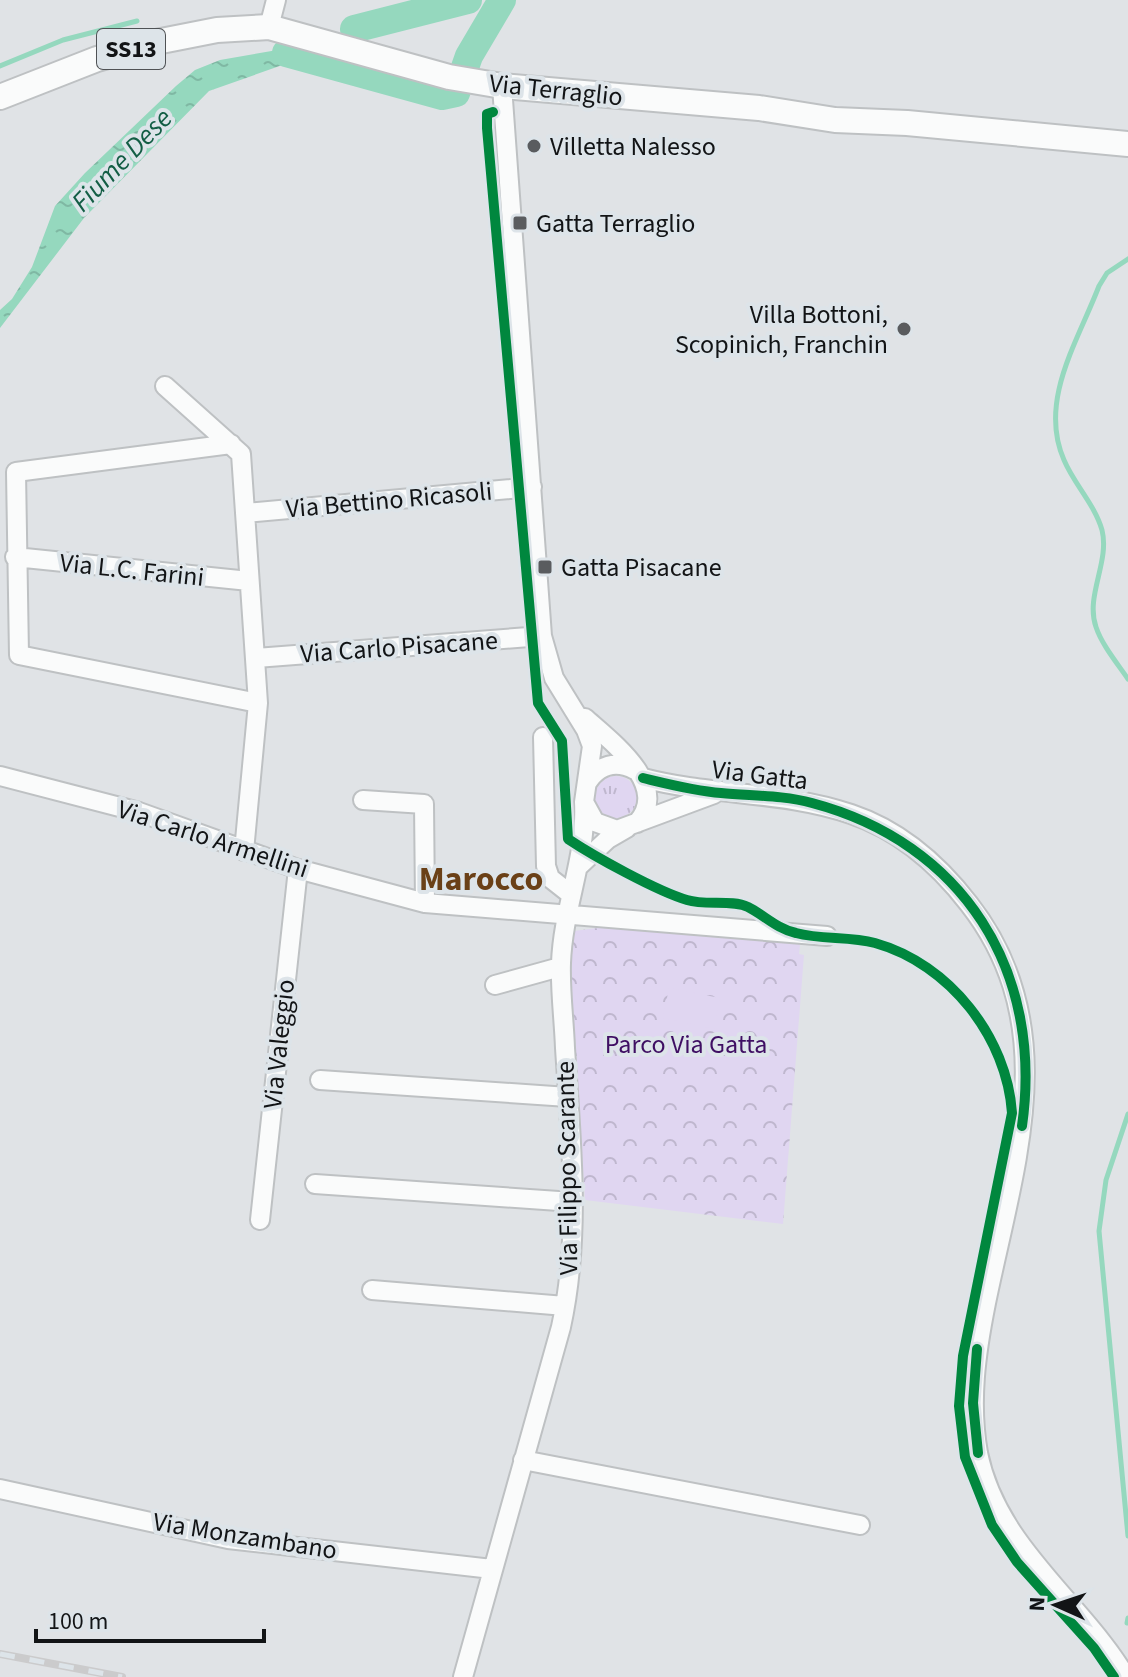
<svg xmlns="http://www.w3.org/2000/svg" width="1128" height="1677" viewBox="0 0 1128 1677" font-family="'Source Sans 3',sans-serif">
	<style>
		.grass { fill: url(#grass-tufts) }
		.park { fill: url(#park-crowns) }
		.pitch { fill: #e0d6f1 }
		.water { fill: url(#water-ripples) }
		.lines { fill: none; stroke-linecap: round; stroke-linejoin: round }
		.stream { stroke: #95d8be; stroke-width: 5 }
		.river { stroke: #95d8be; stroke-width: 28 }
		.minor-casing { stroke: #bec1c3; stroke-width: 22 }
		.major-casing { stroke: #bec1c3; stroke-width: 28 }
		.minor { stroke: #fafbfb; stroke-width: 18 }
		.major { stroke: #fafbfb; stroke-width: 24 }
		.rail-casing { stroke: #cbcbcc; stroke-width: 8 }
		.rail { stroke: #dde4e9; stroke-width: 5; stroke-dasharray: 15; stroke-linecap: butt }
		.cycleway-casing { stroke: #dde4e9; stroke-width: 15 }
		.cycleway { stroke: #00873e; stroke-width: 10 }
		.poi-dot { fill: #5a5c5f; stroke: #dde4e9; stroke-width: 3 }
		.labels { text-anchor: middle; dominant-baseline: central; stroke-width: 8; stroke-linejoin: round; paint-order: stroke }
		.shield { fill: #dde4e9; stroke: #4f5255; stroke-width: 2 }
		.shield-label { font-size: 24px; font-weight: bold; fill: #121416 }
		.street-label { font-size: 26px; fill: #121416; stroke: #dde4e9 }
		.poi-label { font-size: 26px; fill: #121416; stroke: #dde4e9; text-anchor: start }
		.park-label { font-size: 26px; fill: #3f0f63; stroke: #dde4e9 }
		.water-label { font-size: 28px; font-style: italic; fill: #135e45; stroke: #dde4e9 }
		.district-label { font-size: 34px; font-weight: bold; fill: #6a4017; stroke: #dde4e9 }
	</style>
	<defs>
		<pattern id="grass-tufts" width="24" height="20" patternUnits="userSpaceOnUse" patternTransform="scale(2)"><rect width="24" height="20" fill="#e0d6f1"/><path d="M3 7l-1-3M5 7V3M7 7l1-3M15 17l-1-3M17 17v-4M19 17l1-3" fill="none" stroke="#bfb7ce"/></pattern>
		<pattern id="park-crowns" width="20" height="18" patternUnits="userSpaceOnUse" patternTransform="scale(2)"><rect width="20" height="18" fill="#e0d6f1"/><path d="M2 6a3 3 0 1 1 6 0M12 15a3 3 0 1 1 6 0" fill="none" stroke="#bfb7ce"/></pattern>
		<pattern id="water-ripples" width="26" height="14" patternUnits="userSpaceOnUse" patternTransform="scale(2)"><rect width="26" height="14" fill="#95d8be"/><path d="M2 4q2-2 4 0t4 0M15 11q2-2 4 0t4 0" fill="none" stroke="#7fb8a3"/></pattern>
	</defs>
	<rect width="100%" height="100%" fill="#e0e3e6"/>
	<!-- grass -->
	<path class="grass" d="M426,0H448L406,12L352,20L365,12Z
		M595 797a21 21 0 1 1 42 0a21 21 0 1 1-42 0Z"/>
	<!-- park -->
	<path class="park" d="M605,927L794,941L800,945L799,954L804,955L783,1224L585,1200L570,957L574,931Z"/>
	<!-- pitch -->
	<path class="pitch" d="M669,988L720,998L714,1029L663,1018Z"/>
	<!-- water -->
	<path class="water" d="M289,48L326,57L291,62L209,91L84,218L0,328V310L12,299L32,267L55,206L85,173L176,86L195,70L220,60Z"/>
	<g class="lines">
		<!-- stream -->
		<path class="stream" d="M0,66L63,40L137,21
			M1128,259L1107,273L1099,286C1078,341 1038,401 1064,460C1074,484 1095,505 1102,530C1110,562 1085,596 1096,627C1102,645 1117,663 1128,679
			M1128,1114L1106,1180L1099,1231L1128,1536
			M1127,1623L1128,1618"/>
		<!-- river -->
		<path class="river" d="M354,29L468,0
			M286,53L442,96L456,93L469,56L502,0"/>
		<!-- minor casing -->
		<g class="minor-casing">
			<path id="minor" d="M269,27L276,0
				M502,86L542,636L554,678L586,730L592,746L584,802L595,822L617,830L714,794
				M165,386L241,454L258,703L244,851
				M231,444L16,472L19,655L258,703
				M245,513L532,487
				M15,557L249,581
				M256,658L542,636
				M585,718C612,742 671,786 637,823
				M543,737L546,866L550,878L569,893
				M0,776L139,812L298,869L425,903L827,936
				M643,778C712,796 784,791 851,814C899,830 939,865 969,904C1065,1027 1014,1166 986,1303C976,1353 969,1402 978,1453C997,1547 1080,1600 1126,1677
				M587,783C599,764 616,760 635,770
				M363,800L424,804L425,903
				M579,866L608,839L627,828
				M495,985L560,967
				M320,1080L568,1097
				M315,1184L573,1202
				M260,1220L298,869
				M372,1290L565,1306
				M523,1460L860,1525
				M0,1489L228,1539L492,1569
				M463,1677L561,1327C581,1236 571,1141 565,1048C564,1020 560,991 561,963C563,907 587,857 584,802"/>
		</g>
		<!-- major casing -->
		<g class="major-casing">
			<path id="major" d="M0,97L97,59L156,42L217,30L269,27L449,77L502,86L759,108L835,120L907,123L1128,144"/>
		</g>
		<!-- minor -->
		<use href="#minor" class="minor"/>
		<!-- major -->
		<use href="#major" class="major"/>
		<!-- rail casing -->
		<g class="rail-casing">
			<path id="rail" d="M0,1654L122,1677"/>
		</g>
		<!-- rail -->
		<use href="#rail" class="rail"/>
		<!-- cycleway casing -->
		<g class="cycleway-casing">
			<path id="cycleway" d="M493,112L487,114V128L538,703L562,741L568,839C595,857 657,891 687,900C706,906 731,899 748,907C764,915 777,929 796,933C822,940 849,936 875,943C950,964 1007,1038 1012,1113L963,1356L959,1406L965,1457L992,1525L1017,1562L1094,1648L1114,1677
				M643,778C668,784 695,791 721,793C751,796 783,795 812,803C963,843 1044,971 1022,1126
				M977,1349L973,1403L978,1453"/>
		</g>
		<!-- cycleway -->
		<use href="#cycleway" class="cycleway"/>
	</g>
	<!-- markers -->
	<g class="poi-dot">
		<circle cx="534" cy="146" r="8"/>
		<rect x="512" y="215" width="16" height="16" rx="4"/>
		<circle cx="904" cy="329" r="8"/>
		<rect x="537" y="559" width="16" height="16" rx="4"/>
	</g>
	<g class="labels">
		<!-- shield labels -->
		<rect class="shield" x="97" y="29" width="68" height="40" rx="6"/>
		<g class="shield-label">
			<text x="131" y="49">SS13</text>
		</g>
		<!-- street labels -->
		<g class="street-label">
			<text transform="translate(556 90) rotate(6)">Via Terraglio</text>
			<text transform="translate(389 500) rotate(-5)">Via Bettino Ricasoli</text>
			<text transform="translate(132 570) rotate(6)">Via L.C. Farini</text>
			<text transform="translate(399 647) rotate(-4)">Via Carlo Pisacane</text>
			<text transform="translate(760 775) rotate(7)">Via Gatta</text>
			<text transform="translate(213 839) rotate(18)">Via Carlo Armellini</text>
			<text transform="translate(279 1044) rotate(-84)">Via Valeggio</text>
			<text transform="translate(567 1168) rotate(-91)">Via Filippo Scarante</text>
			<text transform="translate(245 1536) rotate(9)">Via Monzambano</text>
		</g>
		<!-- poi labels -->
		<g class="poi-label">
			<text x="550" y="146">Villetta Nalesso</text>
			<text x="536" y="223">Gatta Terraglio</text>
			<text x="888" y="314" text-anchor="end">Villa Bottoni,<tspan x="888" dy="30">Scopinich, Franchin</tspan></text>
			<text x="561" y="567">Gatta Pisacane</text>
		</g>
		<!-- park labels -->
		<g class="park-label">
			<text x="686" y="1044">Parco Via Gatta</text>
		</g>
		<!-- water labels -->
		<g class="water-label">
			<text transform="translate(122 160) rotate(-46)">Fiume Dese</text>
		</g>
		<!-- district labels -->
		<g class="district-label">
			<text x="481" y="879">Marocco</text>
		</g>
	</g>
	<!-- north arrow -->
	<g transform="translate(1056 1605) rotate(273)" stroke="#dde4e9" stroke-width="6" paint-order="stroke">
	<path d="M0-6L14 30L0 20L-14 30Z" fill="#121416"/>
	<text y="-12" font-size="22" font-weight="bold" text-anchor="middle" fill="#121416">N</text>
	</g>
	<!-- scale -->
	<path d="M36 1629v12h228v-12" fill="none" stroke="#121416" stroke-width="4"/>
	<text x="48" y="1629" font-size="24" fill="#121416" stroke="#dde4e9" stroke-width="6" paint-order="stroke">100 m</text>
</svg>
